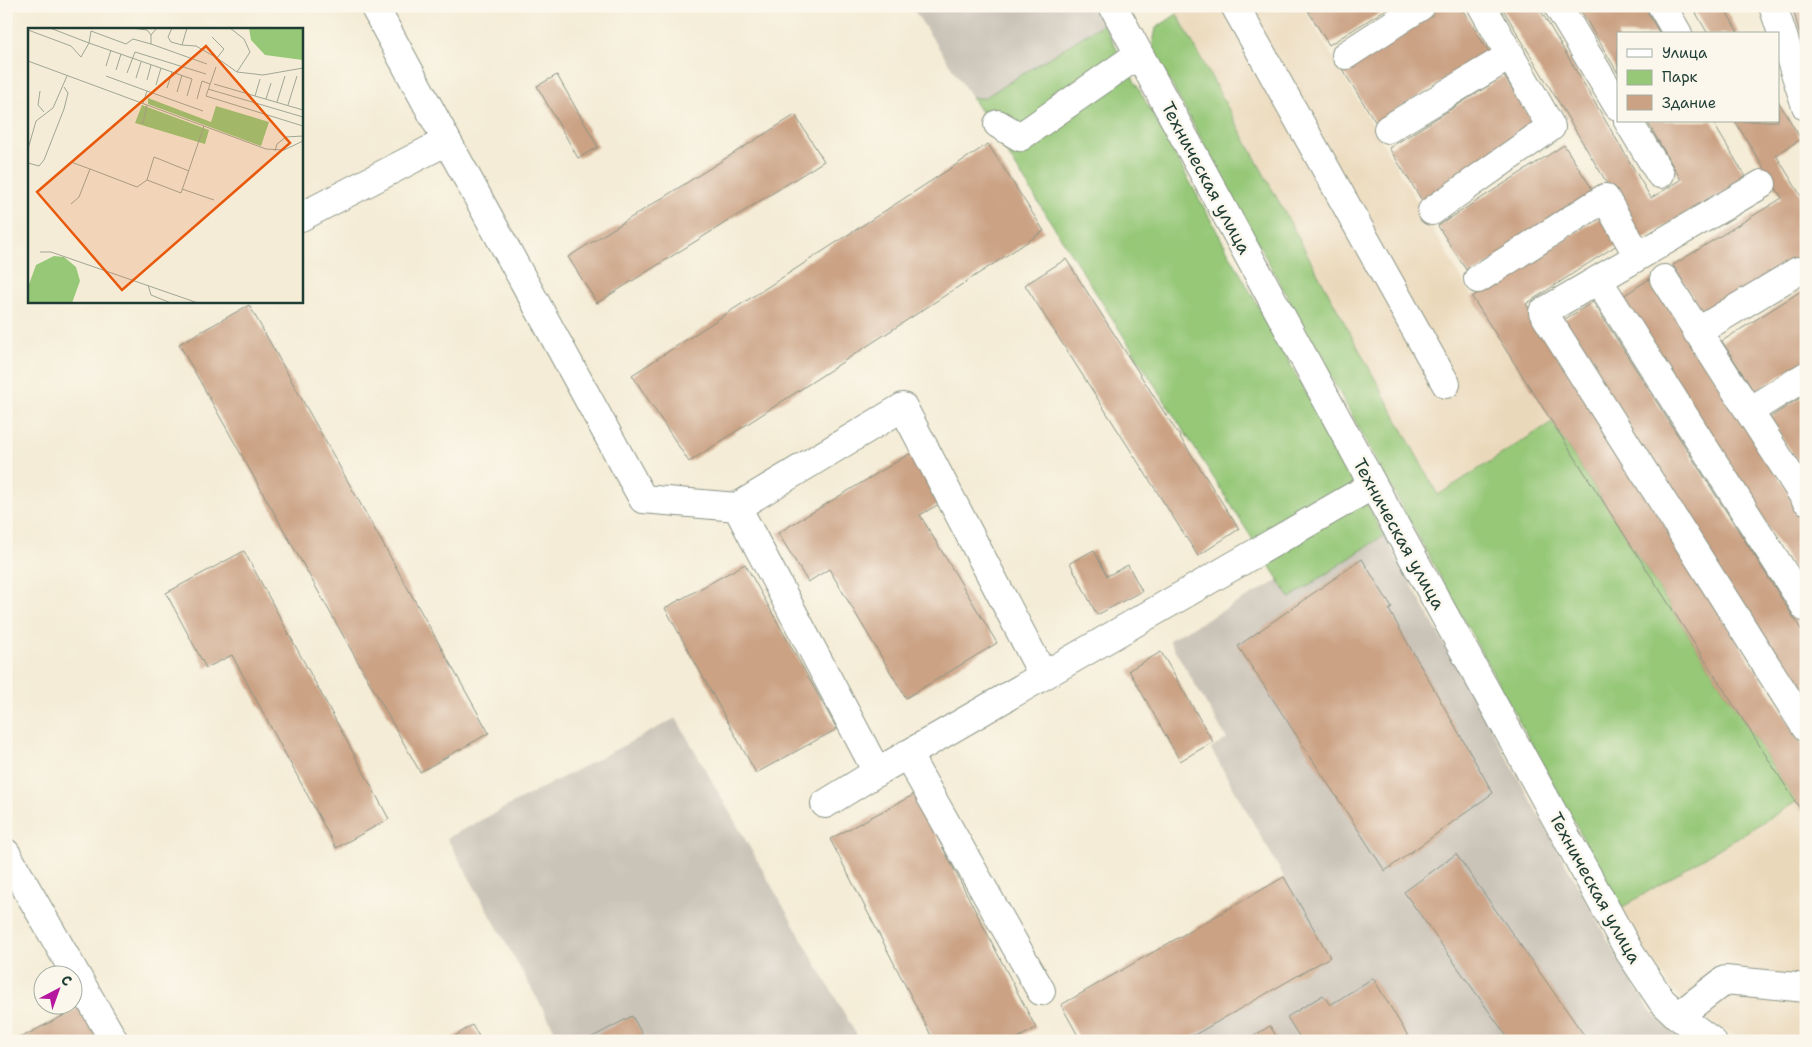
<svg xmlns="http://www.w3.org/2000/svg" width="1812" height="1047" viewBox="0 0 1812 1047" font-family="'Shantell Sans',sans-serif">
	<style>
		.built { fill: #ead8ba }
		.industrial { fill: #cac3b8 }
		.green { fill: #96c878; stroke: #5a8256 }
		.building { fill: #cba284 }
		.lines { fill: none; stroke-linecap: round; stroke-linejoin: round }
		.minor-casing { stroke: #8a9485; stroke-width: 30 }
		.minor { stroke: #fff; stroke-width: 28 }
		.labels { text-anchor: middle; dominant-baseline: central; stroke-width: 5; stroke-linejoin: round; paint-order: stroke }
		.street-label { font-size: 18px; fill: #1f3d34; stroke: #fbf7ec }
		.inset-road { fill: none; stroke: #9fa695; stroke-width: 1 }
		.view { fill: #e8590c; fill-opacity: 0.15; stroke: #e8590c; stroke-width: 2.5 }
		.inset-edge { fill: none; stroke: #1f3d34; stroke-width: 2.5 }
	</style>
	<rect width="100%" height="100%" fill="#fbf7ec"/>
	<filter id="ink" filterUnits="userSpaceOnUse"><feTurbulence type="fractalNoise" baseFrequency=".02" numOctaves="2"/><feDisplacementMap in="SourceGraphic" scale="10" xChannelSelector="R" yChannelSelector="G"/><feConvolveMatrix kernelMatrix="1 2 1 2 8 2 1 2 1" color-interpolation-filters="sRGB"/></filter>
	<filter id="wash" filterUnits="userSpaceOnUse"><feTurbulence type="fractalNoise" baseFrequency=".0096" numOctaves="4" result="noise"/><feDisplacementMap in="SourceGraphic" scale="20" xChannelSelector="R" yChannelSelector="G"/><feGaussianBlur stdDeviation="1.12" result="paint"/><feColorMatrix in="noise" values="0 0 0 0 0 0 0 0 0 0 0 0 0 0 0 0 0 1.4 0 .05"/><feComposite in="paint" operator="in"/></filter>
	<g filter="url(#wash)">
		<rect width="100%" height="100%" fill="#f4ecd6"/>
		<!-- built -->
		<path class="built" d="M1173,6H1303L1472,297L1552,422L1438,495Z
			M1796,802L1806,818V1041H1745L1706,1020L1676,995L1642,947L1621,908Z"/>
		<!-- industrial -->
		<path class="industrial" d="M911,6H1093L1103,24L984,99L972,98Z
			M1384,535L1620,962L1652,1013L1684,1041H1184L1330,957L1211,749L1227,739L1169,640L1279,580L1290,598Z
			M676,718L860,1041H646L632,1016L585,1041H561L447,838Z"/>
		<!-- green -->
		<path class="green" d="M1177,14L1438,495L1552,422L1796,802L1621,908L1152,49L1156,28Z
			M1103,24L1384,535L1290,598L972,98H984Z"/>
		<g id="blocks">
			<!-- building -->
			<path class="building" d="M1305,6H1391L1329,45Z
				M1443,6H1460L1489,52L1376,123L1342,69Z
				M1501,6H1538L1651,198L1681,180L1647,121H1712L1747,179L1641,240Z
				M1578,6H1644L1660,34H1618V73Z
				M1692,6H1735L1726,11L1739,34H1708Z
				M1792,6H1806V51H1805Z
				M557,75L598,147L578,158L537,86Z
				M1504,76L1538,130L1423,202L1389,148Z
				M1778,101L1801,139L1776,155L1806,204V218L1803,220L1806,225V254L1704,316L1673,265L1782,198L1735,121H1778Z
				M795,115L824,161L597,303L568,257Z
				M988,144L1044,231L689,462L632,375Z
				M1564,145L1596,195L1470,276L1438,226Z
				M1606,214L1623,241L1526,304L1806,750V818L1472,297Z
				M1066,259L1239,529L1198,556L1025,285Z
				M1651,278L1806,520V587L1620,298Z
				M1806,288V360L1754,392L1722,341Z
				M1593,302L1806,637V708L1560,322Z
				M249,305L489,733L420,772L179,344Z
				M1806,394V471L1805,472L1769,418Z
				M911,453L941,503L920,515L997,643L906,698L829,569L808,582L778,533Z
				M1094,550L1107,576L1128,565L1142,591L1097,615L1070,563Z
				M244,551L389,819L336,848L232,655L206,668L166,593Z
				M1362,559L1392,608L1389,610L1493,793L1385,871L1238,646Z
				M745,564L837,729L756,773L665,608Z
				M1161,652L1213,742L1180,761L1129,670Z
				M915,794L1036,1028L1012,1041H934L830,839Z
				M1456,854L1584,1035L1576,1041H1510L1404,892Z
				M1284,877L1330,957L1184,1041H1081L1061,1005Z
				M1373,978L1411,1041H1302L1287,1017L1323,995L1330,1005Z
				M84,1005L104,1041H14Z
				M632,1016L646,1041H585Z
				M472,1025L482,1041H448Z
				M1270,1026L1279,1041H1245Z"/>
		</g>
	</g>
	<g filter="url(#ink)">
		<use href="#blocks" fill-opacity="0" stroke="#8a9485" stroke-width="1"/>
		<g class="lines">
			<!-- minor casing -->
			<g class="minor-casing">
				<path id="minor" d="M1113,6L1373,485L1630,953L1662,1001L1678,1016L1712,1041
					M1235,6L1446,384
					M1558,6L1618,106
					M1662,6L1678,34
					M1773,6L1806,106
					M1346,55L1421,6
					M1628,121L1660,174
					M998,124L1020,137L1139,54
					M1388,129L1511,55
					M447,141L643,499L737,507L877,772L1373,485
					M1762,184L1543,312L1806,728
					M1432,211L1551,127L1482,6
					M301,217L447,141L374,6
					M1478,279L1605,198L1638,256
					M1664,279L1806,500
					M1598,280L1806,608
					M1697,332L1798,271
					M1749,411L1806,376
					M737,507L903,407L1043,675
					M907,754L1041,991
					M825,804L877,772
					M6,853L114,1041
					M1678,1016L1725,980L1806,988"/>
			</g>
			<!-- minor -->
			<use href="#minor" class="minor"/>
		</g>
	</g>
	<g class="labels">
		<!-- street labels -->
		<g class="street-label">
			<text transform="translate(1206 178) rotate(62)">Техническая улица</text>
			<text transform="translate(1399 534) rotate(61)">Техническая улица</text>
			<text transform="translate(1595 888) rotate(61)">Техническая улица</text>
		</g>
	</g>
	<!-- overview -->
	<g transform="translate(28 28)">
		<rect width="275" height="275" fill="#f4ecd6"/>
		<path d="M221,0H275V32L237,27L223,12ZM120,70L183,94L188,78L241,94L233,118L120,76ZM114,77L181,102L177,116L107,95ZM26,228L36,229L48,239L52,253L44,275H0V259L8,237Z" fill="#96c878"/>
		<path class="inset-road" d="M22,0L61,15L63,3L98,16L105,11L123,16V7L129,0M104,0L119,2L123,7M144,0L140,9L143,14L154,17M159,0L154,17L168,18L189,30M0,2L43,18L53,29L61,15L164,51L159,68M184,9L196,21L189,30L209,44L222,24L216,11L202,0M123,16L179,36M0,33L238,121L256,122L275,113M78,38L83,22M188,39L178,68L275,98M88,42L93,26M209,44L235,47L275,40M99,45L107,24L178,46M78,48L119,63L115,75M108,50L113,34M119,52L123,37M186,56L275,82M128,57L133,40M139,60L144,44M180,61L275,89M12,63L10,77L16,84M119,63L175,83M149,64L154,47M227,68L232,51M169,71L174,53L182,56M238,71L243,55M249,74L257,48M260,77L269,48M112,95H115L119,77M0,121L8,93L25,80L39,48M247,123L249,116L258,109L275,108M0,135L11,138L16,132L36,81L40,65L36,59M62,141L109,159L119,152L153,165L176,98M119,152L126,129L161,143M154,161L186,172M43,176L51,169L62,141L43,134M12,224H23L170,275M120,257L123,267L143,275"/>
		<path class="view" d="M178,18L262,115L94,262L9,164Z"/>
		<rect width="275" height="275" class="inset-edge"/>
	</g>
	<!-- margin -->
	<rect width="1812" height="1047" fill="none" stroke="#fbf7ec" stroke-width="25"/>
	<!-- legend -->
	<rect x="1617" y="32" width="162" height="90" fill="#fbf7ec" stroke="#a3ada2"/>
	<rect x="1627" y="49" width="25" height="8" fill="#ffffff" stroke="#a3ada2"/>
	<text x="1662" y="58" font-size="15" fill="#1f3d34">Улица</text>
	<rect x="1627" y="70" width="25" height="15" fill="#96c878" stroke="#a3ada2"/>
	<text x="1662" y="82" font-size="15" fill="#1f3d34">Парк</text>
	<rect x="1627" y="95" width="25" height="15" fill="#cba284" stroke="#a3ada2"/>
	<text x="1662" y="108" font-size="15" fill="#1f3d34">Здание</text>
	<!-- north arrow -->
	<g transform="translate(58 990) rotate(41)"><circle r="24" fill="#fbf7ec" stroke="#a3ada2"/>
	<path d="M0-4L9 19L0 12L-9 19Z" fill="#b5179e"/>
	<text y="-8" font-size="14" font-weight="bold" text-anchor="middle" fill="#1f3d34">С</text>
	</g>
</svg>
